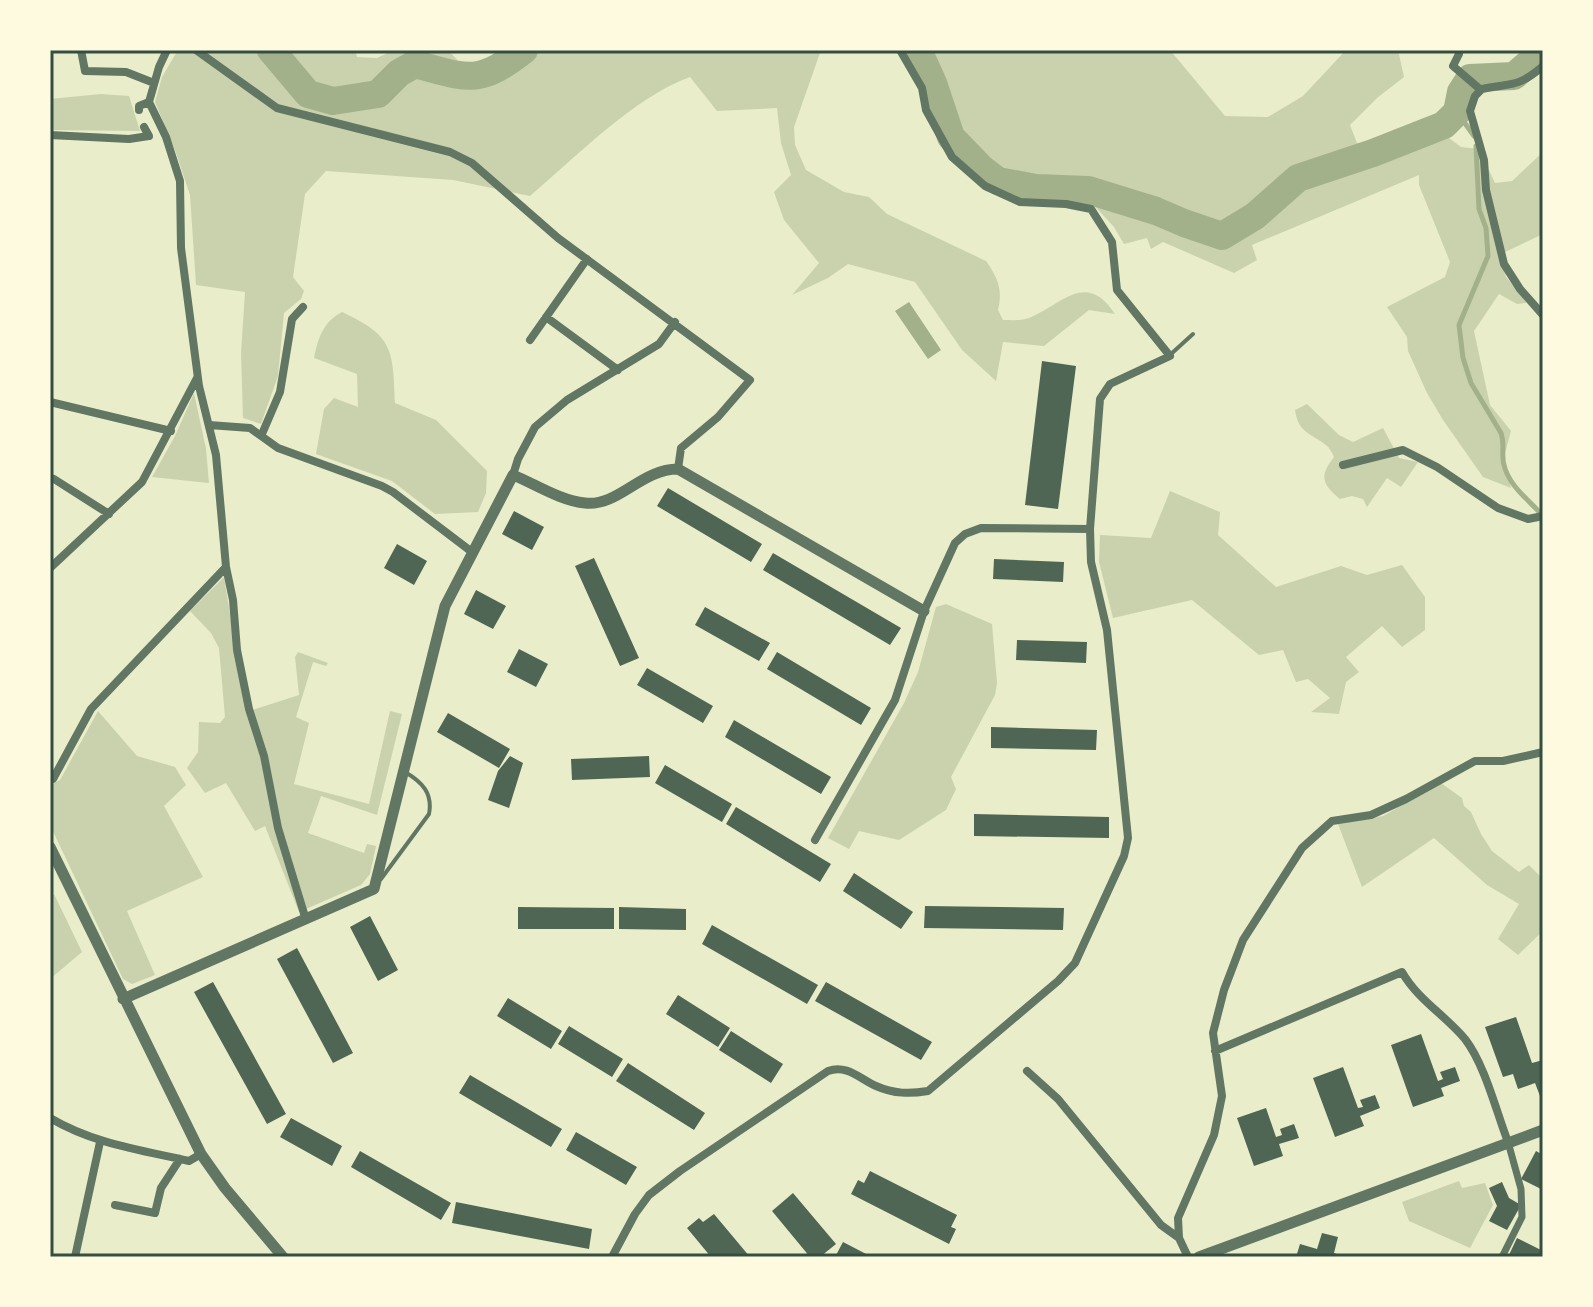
<svg xmlns="http://www.w3.org/2000/svg" width="1593" height="1307" viewBox="0 0 1593 1307" font-family="'IBM Plex Sans',sans-serif">
	<style>
		.green { fill: #cad2ad }
		.water { fill: #a3b18a }
		.lines { fill: none; stroke-linecap: round; stroke-linejoin: round }
		.stream { stroke: #a3b18a; stroke-width: 5 }
		.river { stroke: #a3b18a; stroke-width: 28 }
		.building { fill: #4f6655 }
		.service { stroke: #617663; stroke-width: 4 }
		.pedestrian { stroke: #617663; stroke-width: 7 }
		.minor { stroke: #617663; stroke-width: 8 }
		.tertiary { stroke: #617663; stroke-width: 11 }
		.neatline { fill: none; stroke: #344e41; stroke-width: 3 }
	</style>
	<rect width="100%" height="100%" fill="#e9edc9"/>
	<!-- green -->
	<path class="green" d="M178,50H355L357,57L377,58L394,50H448L461,64L490,59L498,50H821L794,127L795,145L806,170L844,192L869,197L887,214L986,261C998,278 1003,290 998,310L1003,320C1012,320 1021,321 1029,318C1063,304 1086,270 1115,314L1089,310L1044,346L1003,342L996,381L962,350L915,282L848,264L828,278L792,295L819,263L784,220L774,192L791,175L781,143L777,108L717,111L690,77C634,97 575,158 530,196L453,180L326,171L305,194L293,277L304,291L301,299L284,313L278,376L261,424L243,418L241,353L245,292L196,285L190,195L175,150L155,102L162,77Z
		M905,50H1170L1225,116L1268,117L1303,96L1346,50H1398L1404,77L1377,98L1350,125L1357,143L1397,151L1441,132L1461,147L1479,149L1495,183L1512,181L1543,152V234L1499,255L1506,277L1527,303L1517,304L1499,294L1474,331L1490,405L1511,431L1504,457L1511,488L1483,477L1443,420L1427,393L1408,351L1407,337L1387,307L1445,277L1450,262L1419,185V175L1252,245L1257,260L1234,273L1163,242L1151,249L1147,238L1124,244L1114,227L1089,200C1059,197 1026,197 997,186C971,176 942,138 932,113C923,92 916,71 905,50Z
		M101,94L129,96L140,131L50,130V99Z
		M342,312C394,336 393,350 395,403L436,420L487,471L486,493L478,512L435,514L392,481L316,454L324,409L334,398L358,407L357,374L314,358C318,338 323,322 342,312Z
		M194,393L206,449L209,483L152,477L175,436Z
		M1307,404L1339,435L1353,442L1383,428L1399,458L1418,462L1401,487L1387,478L1367,507L1363,499L1352,496L1340,499C1322,484 1319,476 1334,457C1332,453 1330,448 1326,445C1311,433 1298,433 1295,410Z
		M1170,491L1220,512L1218,535L1276,587L1341,566L1367,575L1402,565L1425,597V630L1402,647L1382,626L1346,657L1359,672L1346,682L1339,714L1311,712L1330,698L1308,679L1296,682L1283,650L1259,655L1192,600L1113,618L1099,562L1100,535L1151,538Z
		M224,577L246,712L299,695L295,657L298,652L328,663L326,666L313,662L296,717L309,723L294,784L369,804L390,711L402,714L377,815L321,796L308,833L364,853L367,844L376,846L370,874L361,885L299,912L265,826L255,831L226,783L205,793L187,768L198,752L199,722L220,723L225,717L219,648L211,633L190,611Z
		M946,604L992,624L997,683L995,695L951,777L956,789L946,810L899,840L859,831L849,849L828,838L904,703L918,672L936,607Z
		M98,711L137,756L175,767L186,785L164,806L203,877L127,911L155,975L132,984L123,979L50,825V785L60,780Z
		M1441,783L1462,798L1464,806L1471,812L1481,834L1492,851L1519,872L1529,865L1543,879V931L1518,955L1498,939L1519,904L1487,885L1434,838L1362,887L1338,824L1383,816Z
		M54,894L82,952L50,979V896Z
		M1459,1181L1462,1188L1485,1183L1493,1205L1470,1248L1409,1221L1402,1202Z"/>
	<!-- water -->
	<path class="water" d="M909,302L941,350L928,359L895,311Z"/>
	<g class="lines">
		<!-- stream -->
		<path class="stream" d="M1457,112L1474,136
			M1476,146L1479,209L1486,228L1488,256L1459,325L1463,358L1471,383L1501,433C1505,444 1501,454 1504,465C1509,486 1528,499 1542,515"/>
		<!-- river -->
		<path class="river" d="M271,50L308,94L333,101L378,94L399,73L415,64C468,78 478,86 524,50
			M918,50L933,83L951,137L981,168L998,181L1036,188L1088,190L1156,211L1184,223L1222,236L1255,216L1298,178L1373,153L1444,125L1457,112L1461,92L1470,78L1514,76L1543,51"/>
	</g>
	<!-- building -->
	<path class="building" d="M1042,361L1076,366L1058,509L1025,505Z
		M668,488L762,544L751,562L657,506Z
		M514,511L544,527L532,550L502,534Z
		M397,544L427,561L414,585L384,568Z
		M773,553L901,628L890,645L763,570Z
		M594,558L639,658L620,666L575,566Z
		M994,559L1064,562L1063,582L993,579Z
		M476,590L506,606L493,629L464,614Z
		M705,607L770,643L759,661L695,625Z
		M1017,640L1087,642L1086,663L1016,660Z
		M519,649L548,664L536,687L507,672Z
		M777,652L871,708L861,725L767,669Z
		M647,668L713,706L703,723L637,685Z
		M448,713L510,749L499,768L437,732Z
		M734,720L831,777L821,794L725,737Z
		M991,727L1097,730L1096,750L991,748Z
		M510,756L523,763L509,808L488,800L498,771Z
		M649,756L650,777L572,780L571,759Z
		M665,765L732,804L722,822L655,783Z
		M736,807L831,864L820,882L726,824Z
		M974,814L1109,817V838L974,836Z
		M854,873L913,912L901,929L843,891Z
		M925,906L1064,908L1063,930L924,928Z
		M518,907L614,908V929H518Z
		M619,907L686,909V930L619,929Z
		M370,916L398,970L378,981L350,927Z
		M712,925L818,985L807,1004L702,944Z
		M297,948L353,1053L333,1063L277,959Z
		M213,982L286,1114L267,1124L194,992Z
		M826,982L932,1042L921,1060L815,1001Z
		M678,995L730,1028L718,1047L666,1014Z
		M508,998L562,1031L551,1049L497,1016Z
		M1516,1017L1532,1063L1543,1060V1094L1540,1096L1535,1083L1518,1089L1513,1074L1503,1077L1485,1027Z
		M569,1026L623,1059L612,1077L558,1044Z
		M731,1031L783,1064L771,1083L719,1050Z
		M1421,1034L1438,1081L1443,1079L1440,1072L1455,1067L1460,1081L1441,1088L1444,1096L1413,1107L1391,1045Z
		M628,1063L705,1113L694,1130L616,1081Z
		M1343,1067L1358,1108L1363,1107L1360,1100L1375,1095L1380,1108L1360,1116L1364,1126L1335,1137L1313,1078Z
		M470,1075L562,1129L551,1147L459,1093Z
		M1266,1108L1276,1137L1282,1135L1280,1129L1294,1124L1299,1138L1279,1144L1283,1156L1254,1166L1237,1118Z
		M291,1118L342,1146L332,1166L280,1137Z
		M576,1132L637,1167L626,1185L566,1150Z
		M360,1151L451,1203L441,1220L351,1167Z
		M1536,1151L1543,1155V1190L1521,1179Z
		M870,1171L957,1215L951,1227L956,1229L949,1244L851,1194L858,1180L864,1183Z
		M1502,1182L1509,1198L1521,1205L1507,1230L1489,1221L1497,1206L1489,1188Z
		M793,1193L836,1244L820,1257H810L772,1211Z
		M456,1202L592,1229L589,1249L452,1223Z
		M714,1214L750,1257H711L687,1228L699,1218L703,1222Z
		M1322,1233L1338,1237L1334,1253L1345,1257H1296L1300,1244L1317,1249Z
		M1517,1238L1543,1251V1257H1508Z
		M843,1242L872,1257H835Z"/>
	<g class="lines">
		<!-- service -->
		<path class="service" d="M1171,354L1193,334
			M381,879L429,814C433,793 422,782 405,772"/>
		<!-- pedestrian -->
		<path class="pedestrian" d="M1502,1257L1522,1217L1521,1189L1508,1142"/>
		<!-- minor -->
		<path class="minor" d="M81,50L85,71L126,72L154,83
			M196,50L277,108L450,152L472,163L558,238L750,380L718,417L681,448L678,469
			M1459,54L1453,66L1481,90
			M1543,66C1518,88 1511,83 1482,89L1475,96L1470,111L1484,160L1486,190L1504,264L1520,289L1543,315
			M139,110V106L149,102
			M50,135L129,139L149,136L144,127
			M546,317L618,370
			M530,340L587,259
			M50,402L171,431
			M209,425L250,428L278,448L382,486L393,492L472,552
			M262,434L280,392L292,319L303,307
			M1343,465L1403,450L1437,467L1498,508L1528,519L1543,516
			M513,475L518,459L535,427L567,400L659,344L675,322
			M54,479L109,514
			M226,567L233,600L237,650L249,709L264,756L278,828L306,920
			M50,568L142,482L197,378
			M50,779H53L91,709L226,567L216,455L199,386L181,248L180,181L166,137L149,102L159,67L167,50
			M815,840L895,700L924,611L955,543L965,534L981,528L1090,529
			M1215,1051L1402,972C1418,1000 1445,1015 1465,1039C1485,1065 1496,1111 1508,1142
			M1027,1071L1058,1099L1161,1225L1179,1238
			M50,1118C94,1144 141,1150 189,1161L201,1154
			M115,1205L155,1213L161,1188L180,1159
			M75,1257L100,1142
			M612,1257L635,1214L649,1195L680,1171L828,1071C847,1064 860,1079 876,1086C894,1094 910,1094 928,1091L1058,981L1075,963L1124,856L1128,838L1107,630L1091,562L1090,529L1100,399L1110,384L1170,356L1117,290L1112,242L1091,209L1066,204L1020,202L985,186L952,157L926,110L922,88L900,50
			M1188,1257L1179,1238L1178,1218L1214,1135L1222,1096L1213,1033L1224,990L1243,940L1302,848L1332,821L1371,815L1406,799L1475,761H1503L1543,752"/>
		<!-- tertiary -->
		<path class="tertiary" d="M50,847L201,1154L225,1188L283,1257
			M123,999L374,889L445,606L513,475C535,484 561,501 585,503C618,507 641,469 678,469L924,611
			M1199,1257L1543,1130"/>
	</g>
	<!-- border -->
	<rect width="1593" height="1307" fill="none" stroke="#fefae0" stroke-width="104"/>
	<rect x="52" y="52" width="1489" height="1203" class="neatline"/>
</svg>
